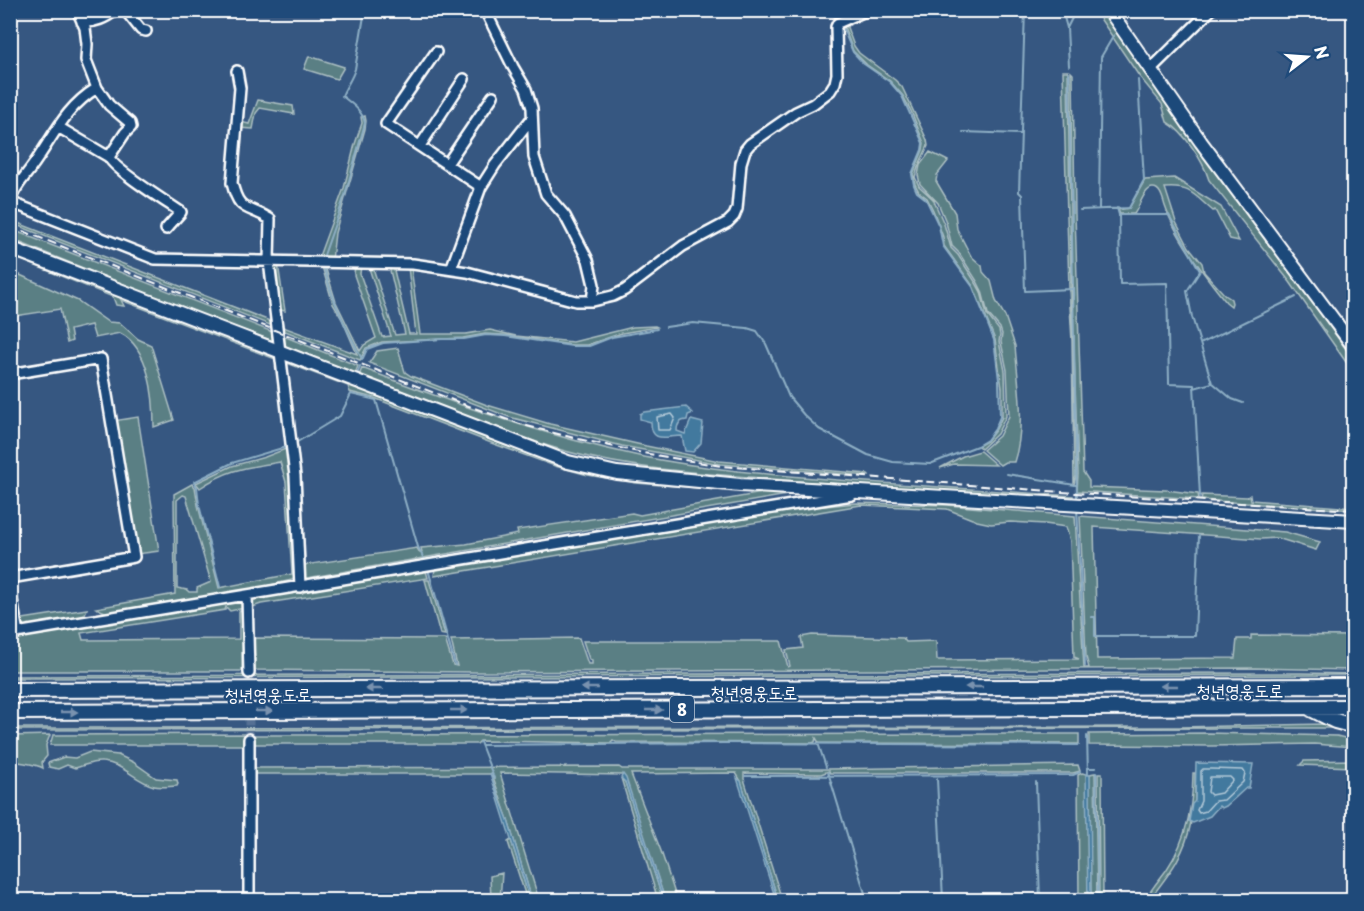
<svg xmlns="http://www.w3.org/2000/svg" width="1364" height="911" viewBox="0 0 1364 911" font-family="'Playpen Sans','Poor Story',sans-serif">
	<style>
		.green { fill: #5a7f84; stroke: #acbfc2; stroke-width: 1.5; fill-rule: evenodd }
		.water { fill: #42799e; stroke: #8eafc5; stroke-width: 1.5 }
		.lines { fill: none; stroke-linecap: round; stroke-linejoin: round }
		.shore { stroke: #b3c9d8; stroke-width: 1.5 }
		.stream { stroke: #8eafc5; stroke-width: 2 }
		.minor-tunnel { stroke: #547094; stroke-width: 9; stroke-dasharray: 9 4.5; stroke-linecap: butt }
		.minor-casing { stroke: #fff; stroke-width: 14 }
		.major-casing { stroke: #fff; stroke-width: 16 }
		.highway-casing { stroke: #fff; stroke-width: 18 }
		.minor { stroke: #1f4a7a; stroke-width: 9 }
		.major { stroke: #1f4a7a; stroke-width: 12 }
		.highway { stroke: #1f4a7a; stroke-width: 14 }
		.rail { stroke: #fff; stroke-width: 2; stroke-dasharray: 9 4.5; stroke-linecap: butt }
		.oneway { fill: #7992af }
		.labels { text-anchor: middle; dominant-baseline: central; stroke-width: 4.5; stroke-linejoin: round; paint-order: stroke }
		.shield { fill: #1f4a7a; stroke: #bcc9d7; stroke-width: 1.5 }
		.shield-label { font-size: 16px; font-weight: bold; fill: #fff }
		.street-label { font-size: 18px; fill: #fff; stroke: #1f4a7a }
	</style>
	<rect width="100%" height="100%" fill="#365781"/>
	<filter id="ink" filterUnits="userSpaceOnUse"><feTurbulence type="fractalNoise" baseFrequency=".0167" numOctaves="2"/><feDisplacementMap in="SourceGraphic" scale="12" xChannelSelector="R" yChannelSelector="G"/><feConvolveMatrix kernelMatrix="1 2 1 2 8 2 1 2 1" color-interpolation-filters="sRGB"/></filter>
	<g filter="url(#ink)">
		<!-- green -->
		<path class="green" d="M1095,11H1103L1353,359V372L1290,282L1209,180C1203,160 1184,132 1167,122L1162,104L1139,76Z
			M845,22L854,46L859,53L895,80L902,87L927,140L928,146L918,167L915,177L919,186L933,199L944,224L951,248L958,255L976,283L981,292L987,315L999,330L1000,335L999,342L1005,371L1006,416L997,434L981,449L978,446L987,441L996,429L1002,417V388L995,340L973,286L944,246L943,237L933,210L927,198L919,192L915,184L913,174L923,150L924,143L911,111L903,96L890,81L867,65L853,51L843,24Z
			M309,56L344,67L337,79L304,69Z
			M1063,71H1068L1071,288H1069Z
			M1071,72L1073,74L1075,214L1083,472L1089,481V487L1166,490L1198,494L1199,499L1077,491L1078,474L1072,289Z
			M258,100L293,106L294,114L260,108L256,113L253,129L238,128L241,122L249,124Z
			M365,116L366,121L365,129L335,233L332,260L318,259L344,188L355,144L362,123L361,117Z
			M930,152L948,161L937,175L936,181L955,213L957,229L971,256L982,266L983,272L991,281L996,301L1005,316L1015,346C1018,384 1026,426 1014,462H1005L1000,465L983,450L999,436L1009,416L1007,370L1001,342L1002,334L1000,328L988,314L982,291L977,281L959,253L952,246L946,222L938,203L920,184L918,175L920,165Z
			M1174,178L1221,207L1239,241L1230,239L1215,210L1213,211C1194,195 1191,186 1165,188L1176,222L1189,247L1202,263L1204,272L1225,295L1231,299L1232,303L1231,306L1226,302C1205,276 1176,238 1165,206C1163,200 1161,188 1153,188C1144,188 1139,208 1134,214H1120L1118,210L1129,208L1145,180Z
			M10,220L275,323V327L11,223Z
			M10,229L275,333L276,342L190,311L11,239Z
			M10,252L277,356L278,360L121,300L124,306L116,305L113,297L11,256Z
			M321,263L325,266L336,302L360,351L364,345L376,338L354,275L355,264L361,266L360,274L382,337L391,336L368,265H372L395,335L405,334L389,266H393L409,334H416L408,267H411L420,334H466L490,330L516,336L573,342L633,327L655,326L657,327L622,333L587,345H572L503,335L485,334L463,338L382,342L366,348L360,360L280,329L273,265L278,264L285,311L281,310L283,327L357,354L342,319L333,304Z
			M11,271L78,301L108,322L120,323L138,339L151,345L174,420L154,427C154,398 150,348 120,333L95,338L91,325L70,330L72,341L67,343L60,309L15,316L11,297Z
			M1069,290H1071L1076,476L1074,484L1072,341Z
			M281,335L358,366L355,374L282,345Z
			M398,348L405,372L411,376L487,405L550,424L646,446L719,461L868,474L869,476L720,464L622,446L509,417L369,363L377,351Z
			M285,360L545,459L793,494L301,579L298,482L301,488L305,565L417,548L420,553L422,552L421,548L466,544L518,534L517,530L632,513L640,515L762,493L636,483L588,475L555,466L494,444L374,398L350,392L348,386L287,363L285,368Z
			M362,368C455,404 541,435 639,456C704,469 771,475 837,480C916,486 995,490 1073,496V499C969,492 865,487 761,478C686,472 613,468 542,444L359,376Z
			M138,417L159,551L137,554L113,421Z
			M288,448L296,579L245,591L107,613L96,608L175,594L174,494L192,484L195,487L198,505L219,588L292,574L286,482L280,462C246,468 230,468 200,488L196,483L232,466L265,457ZM183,495L186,496L211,582L197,588V592H189L187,590L177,588V500Z
			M980,451L996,465L954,464L940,468L963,456Z
			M1202,495L1247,497L1250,495L1251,500L1353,508V510L1201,500Z
			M857,503L947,505L1075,516L1084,668H1089L1086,657L1080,516L1285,532L1320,542L1316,550L1277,538L1261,539L1094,527L1097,659L1235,658L1237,639H1251V635L1354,636L1353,670L1255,668L475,672L250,670L254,639L256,638L445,639L453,665L457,666L451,640L579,638L588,664H592V660L589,659L583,641H781L788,667L790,666L786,650L803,648L801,637L812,635L903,638L906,642L936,641L937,660L1079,659L1074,657L1070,541L1066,527L1045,524L1010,522L991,524L977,521L947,509L861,505L434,576L435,569L746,517L803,508Z
			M426,571L428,578L261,604L250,608V599Z
			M425,580H429L445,635L440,634Z
			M244,601V608L230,611L226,607L225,610L81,633L83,640L239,639V611L244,609L242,671H11V638Z
			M87,609L84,616L21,627L16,620Z
			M688,674L1301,673L1354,674L1353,675L11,678L10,676Z
			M1326,724L1332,728L10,730L11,728H54L1179,727Z
			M1209,733L1337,736L1353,740V747L1314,744L1211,746L1089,745V734Z
			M245,734L244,745H50L53,735Z
			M1079,734V744L819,743L816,738L815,742L812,743L616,742L613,740L610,743L480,741L477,744H251L250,735Z
			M50,735L46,745L47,756L42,762L43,768C36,764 20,763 11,760V736Z
			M90,752L118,755L133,762L156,778L177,780L178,784L177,786C170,786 161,788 154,786C135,781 123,763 102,762C92,761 84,766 75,768L67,765L58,769L49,767L48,763L64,757L75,758Z
			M1353,760V767L1300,765L1304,761Z
			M1078,765L1080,771L1073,773H830L829,771L821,774L744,773V779L782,900H778L741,781L736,773L631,774L661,851L677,900H665L623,775L500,773L539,900H532L507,817L492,774H251V768L619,767L622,769H826Z
			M1082,773L1086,774L1087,781L1088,900H1079L1078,775Z
			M1095,773L1097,900H1091L1089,780L1090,774Z
			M1098,773H1102L1103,900H1099Z
			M1193,773H1195V801L1189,821L1191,822C1185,855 1169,874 1149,900H1139C1151,894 1150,891 1158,881C1183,851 1193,812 1193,773Z
			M621,778L625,782L663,900H658Z
			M511,840L530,900H527L508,842Z
			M502,873L500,900H491L490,876Z"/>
		<!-- water -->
		<path class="water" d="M686,407L693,413L688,415L687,420C680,420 677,424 677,431L685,434L691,420L703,423L701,443L693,452L685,451L682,436C666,436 651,444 651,422L640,419V414L644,412Z
			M1196,763L1253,764L1249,788H1246L1226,806L1222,808L1219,806L1210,816L1193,823L1189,821L1192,804L1195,801Z
			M490,773L507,817L532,900H530Z
			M623,774L626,778L665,900H663L625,782L621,778Z
			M1086,774H1090L1091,900H1088Z
			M737,778L741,781L778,900H776Z"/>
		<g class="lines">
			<!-- shore -->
			<path class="shore" d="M672,414L675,418L670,430H658L657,417Z
				M1211,769L1243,770L1245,773L1243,782L1224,800L1215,801L1206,811L1199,813L1197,810L1201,801V771L1203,769Z
				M1210,777H1230L1233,780L1221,793L1211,795L1208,792Z"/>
			<!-- stream -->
			<path class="stream" d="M834,10L839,19
				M1025,10L1019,192L1022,195L1025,291L1072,289
				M1062,10L1067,28
				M1069,66L1067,28L1076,10
				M1069,73L1077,499
				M963,132L1020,134
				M1099,208L1101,57L1114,35
				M1117,208L1119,215L1120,284L1167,283L1169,382V384L1194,385L1200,496
				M1080,210L1129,208L1144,180L1138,80
				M1119,215H1169L1200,271L1187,291L1192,317L1212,383L1194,388
				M323,258L345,195L365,123C362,110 352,104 342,96C346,86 352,79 355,69L365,10
				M324,267C331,299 347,330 362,359
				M666,327L693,323L747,328L757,331L766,344L789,397L804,415L819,429L868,455L893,462L930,464L977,446L987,440L995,429L1000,417L999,380L994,340L973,287L943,246L939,226L926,199L917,192L914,185L912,174L922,150L923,143L902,96L890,82L864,64L853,52L841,24
				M1202,343L1296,297
				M362,360L367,349L383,343L442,339H464L486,335L505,336L572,346H589L612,337L657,329
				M357,375L360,366
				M1213,383L1232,399L1243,403
				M294,444L340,416L351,394L376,400L418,547L425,561
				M1007,474L1075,485
				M1077,508L1085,666
				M428,569L455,665
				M220,587L199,505L197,487L194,482L232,463L289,446
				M1091,617H1095V636H1195L1199,536
				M1087,736L1088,775
				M480,742L494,778
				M818,743L826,767
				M481,745L724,743L1079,745
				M1088,768H1096
				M828,772L867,900
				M1096,773L1098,900
				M745,776L1073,775L1080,772
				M937,779L943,900
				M1036,782L1040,900"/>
			<!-- minor-tunnel -->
			<path class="minor-tunnel" d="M249,739V673"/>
			<!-- minor casing -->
			<g class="minor-casing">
				<path id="minor" d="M77,10L85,28L87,44L86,60L97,88L109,105L130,123L131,127L125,133L109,157C112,168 168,203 181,212L166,229
					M125,10L141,30L146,31
					M485,10L513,67L526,89L532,108L534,157L546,194L565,216L588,260L594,285L592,301
					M82,22C95,23 105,18 116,10
					M436,52L386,124L481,187
					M1150,70L1211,10
					M237,71L240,88L232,183C239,213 247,205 270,219L269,261L295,476L300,587
					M58,127L109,157
					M420,146L464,79
					M447,164L493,96
					M10,200C15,187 23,179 31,168C53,138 64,108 97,88
					M10,202L155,259L413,264L467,272L576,301H592L613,296L625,290L683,246L728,222L734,216L737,209L741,163L745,150L750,144L796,112L813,104L830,91L835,83L837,74L836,27L838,23L867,10
					M451,269L481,187L495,165L532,118
					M10,374L101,359L134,557L10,578
					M10,589L18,633
					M247,595L249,673
					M10,634L852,495
					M249,739V900
					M1353,900H1354"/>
			</g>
			<!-- major casing -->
			<g class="major-casing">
				<path id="major" d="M1109,10L1201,142L1354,347
					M10,248L568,462L617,473L740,485L1354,521"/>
			</g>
			<!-- highway casing -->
			<g class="highway-casing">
				<path id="highway" d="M10,690L1354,686
					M1311,709L1335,721L1354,726
					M10,712L1354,707"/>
			</g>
			<!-- minor -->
			<use href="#minor" class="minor"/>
			<!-- major -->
			<use href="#major" class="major"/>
			<!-- highway -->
			<use href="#highway" class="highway"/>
			<!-- rail -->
			<path class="rail" d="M10,226L460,403L523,425L578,439L643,453L721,466L1075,493L1354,510"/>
		</g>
		<!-- one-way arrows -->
		<defs><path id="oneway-solid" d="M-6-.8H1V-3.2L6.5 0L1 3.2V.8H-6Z" transform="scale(1.5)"/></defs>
		<g class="oneway">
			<use href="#oneway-solid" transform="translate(1169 686) rotate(180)"/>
			<use href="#oneway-solid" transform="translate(974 687) rotate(180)"/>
			<use href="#oneway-solid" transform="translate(590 688) rotate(180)"/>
			<use href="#oneway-solid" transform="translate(374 689) rotate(180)"/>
			<use href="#oneway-solid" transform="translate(459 710)"/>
			<use href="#oneway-solid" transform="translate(654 710)"/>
			<use href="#oneway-solid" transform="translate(264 711)"/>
			<use href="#oneway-solid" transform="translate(69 712)"/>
		</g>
	</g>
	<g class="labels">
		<!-- shield labels -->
		<rect class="shield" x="670" y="696" width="24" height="26" rx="4.5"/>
		<g class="shield-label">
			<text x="682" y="709">8</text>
		</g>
		<!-- street labels -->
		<g class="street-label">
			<text x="1240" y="689">청년영웅도로</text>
			<text x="754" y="691">청년영웅도로</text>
			<text x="268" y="693">청년영웅도로</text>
		</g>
	</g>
	<!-- margin -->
	<rect width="1364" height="911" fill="none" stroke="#1f4a7a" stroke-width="36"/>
	<rect x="18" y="18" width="1328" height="875" fill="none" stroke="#fff" stroke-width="2" filter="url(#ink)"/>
	<!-- north arrow -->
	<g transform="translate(1307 57) rotate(73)" stroke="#1f4a7a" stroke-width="4.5" paint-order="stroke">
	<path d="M0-4.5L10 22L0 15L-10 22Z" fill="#ffffff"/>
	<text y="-9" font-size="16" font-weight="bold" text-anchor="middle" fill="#ffffff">N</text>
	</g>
</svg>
